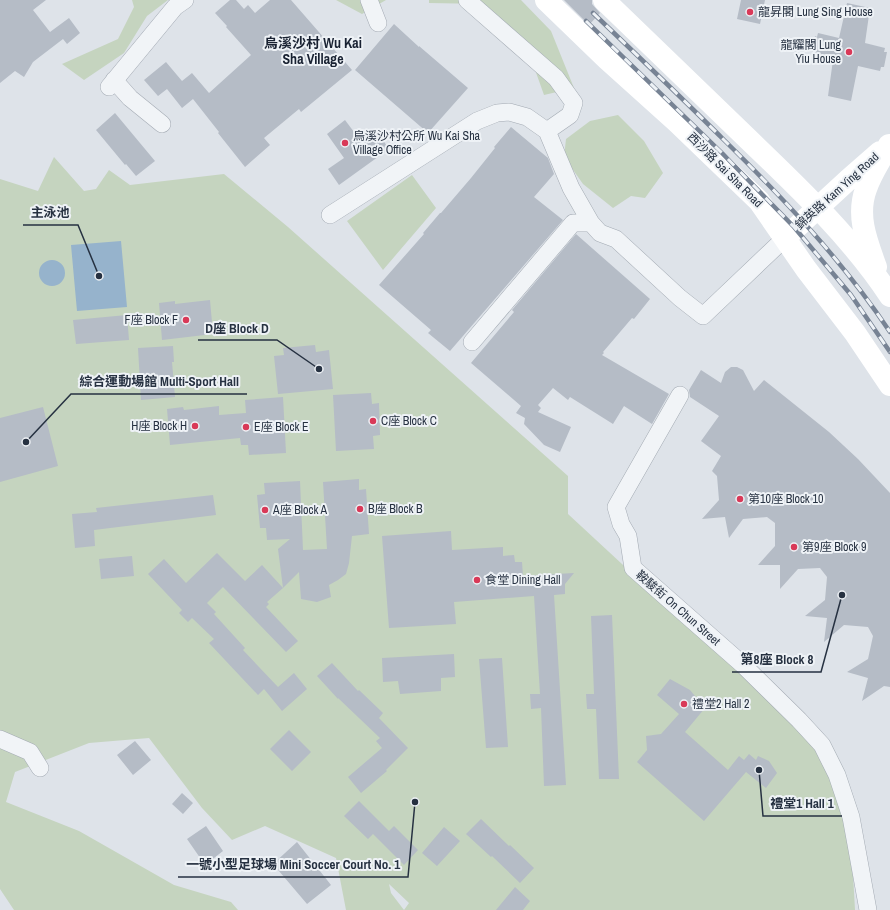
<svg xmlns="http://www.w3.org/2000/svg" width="890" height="910" viewBox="0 0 890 910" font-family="'Archivo Narrow','Noto Sans TC',sans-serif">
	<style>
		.green { fill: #c5d4bf; fill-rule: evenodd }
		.water { fill: #96b3cc }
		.building { fill: #b5bcc6 }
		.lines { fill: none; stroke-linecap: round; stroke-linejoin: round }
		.street-casing { stroke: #a3aab3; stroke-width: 18 }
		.street { stroke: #f1f4f7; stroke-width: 17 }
		.secondary { stroke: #fff; stroke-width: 22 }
		.rail-casing { stroke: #778394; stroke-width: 4.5 }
		.rail { stroke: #eef2f6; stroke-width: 3; stroke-dasharray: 9; stroke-linecap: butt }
		.poi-dot { fill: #d93958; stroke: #eef2f6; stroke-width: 1.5 }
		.labels { text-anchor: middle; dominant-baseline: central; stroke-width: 4; stroke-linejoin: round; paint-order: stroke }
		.poi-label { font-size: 12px; fill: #263141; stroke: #eef2f6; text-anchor: start }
		.street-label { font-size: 12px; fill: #263141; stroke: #eef2f6 }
		.quarter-label { font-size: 14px; font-weight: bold; fill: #192232; stroke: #eef2f6 }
		.leader { fill: none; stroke: #263141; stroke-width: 1.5 }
		.callout-dot { fill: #263141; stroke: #eef2f6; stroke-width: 1.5 }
		.callout-label { font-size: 13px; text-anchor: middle; font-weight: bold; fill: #263141; stroke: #eef2f6; stroke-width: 4; stroke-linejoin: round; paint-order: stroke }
	</style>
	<rect width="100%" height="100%" fill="#dee3e9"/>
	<!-- green -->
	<path class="green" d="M132,0H168L147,16L124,53L84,80L62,64L118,39L134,7Z
		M336,0H386L362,14Z
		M429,0H521L551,31L574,88L544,95L528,50L484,4L429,3Z
		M618,115L644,141L663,173L645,198L631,196L613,208L583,184L564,157L566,139L590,121Z
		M54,157L84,191L96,189L109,170L130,185L224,174L288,227L568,476V514L810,738L839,797L853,874L855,910H346L336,858L265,826L232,840L202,808L149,738L89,743L15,772L6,802L79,831L174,885L231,902L238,910H14L0,889V179L38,191ZM389,884L409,903L404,910L391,893Z
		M412,175L436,208L383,270L347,221Z"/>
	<!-- water -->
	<path class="water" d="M121,241L127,307L77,311L71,245Z
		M39 273a13 13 0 1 1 26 0a13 13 0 1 1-26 0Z"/>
	<!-- building -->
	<path class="building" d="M0,0H46L33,10L50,32L69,18L80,33L67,44L63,39L33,62L24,77L15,71L0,83Z
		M230,0H236L244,9L248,5L255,13L270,0H291L352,70L301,112L299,109L264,138L270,145L245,167L218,133L219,132L193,99L182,108L167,89L158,96L144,80L166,62L182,81L192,73L209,93L251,55L226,27L227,26L215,13Z
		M564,0H592V4L600,13L589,25Z
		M741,0H765L760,24L737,19Z
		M847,3L870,8L865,43L885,48L884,52H887L884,67H881L880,71L858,66L851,101L828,96L833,60L813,56L814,52H812L815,36L817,37L818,33L839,38Z
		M394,24L419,47V46L468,88L428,133L355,70Z
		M115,113L155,161L136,176L126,164L125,165L96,130Z
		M345,120L363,144L378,133L389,149L339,185L328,169L344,158L327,134Z
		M511,127L548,158L554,174L534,197L563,220L450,351L428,333L431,330L379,285L424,234L423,233L440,213H441L471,178L495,148L494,147Z
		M576,234L650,299L634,319L632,318L603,352L604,353L602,355L669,394L652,424L624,406L613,424L570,397L568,400L553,388L538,405L541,408L538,412L571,427L560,452L544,445L524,424L525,418L516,413L521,406L471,363L514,312L512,310Z
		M210,300L213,334L162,340L159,303L175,301V304Z
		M127,315L129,340L76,344L73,320Z
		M315,345L316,352L329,350L333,389L278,394L274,356L284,355L283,348Z
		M173,346L174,362H172L175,397L141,400L138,348Z
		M731,367H737L743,370L754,391L764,380L829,432L858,459L890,493V687L884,686L862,701L868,678L847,672L868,659L873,636L868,627L844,625L824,642L827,618L805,616L825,600L827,577L820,568L798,569L780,589V565H758L775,546V523L767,517L743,519L729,538L725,517L702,519L719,500L717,476L712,471L721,456L701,441L719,416L690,397L689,390L701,370L721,383L725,372Z
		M371,393L372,404L379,403L380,435L373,436L374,449L336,451L333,395Z
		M283,397L286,453L249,455L248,445H241L240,438L170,445L167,409L183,407L184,410L219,406V415L246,413L245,400Z
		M43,407L58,466L0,482V418Z
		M359,479V490L366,489L369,534L352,536L349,563L346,574L338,580L329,585L331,597L317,602L301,599L299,572L283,588L278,549L290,539L267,540L266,528H260L257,495L265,494L264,483L300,481L303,550L327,549L323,482Z
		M213,495L216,515L94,530L95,546L75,548L72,514L97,512L96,508Z
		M451,531L452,550L503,547V556L514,555L515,562H522L523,576L574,573L565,584V594L554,595L566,785L544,786L541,708L531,709L530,694H540L534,596L454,602L456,624L389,628L382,536Z
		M217,553L245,581L262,565L283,588L267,602L269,604L266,607L298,641L286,652L223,587L207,603L216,612L214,614L245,648L243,650L278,687L294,673L307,689L282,711L264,689L258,695L209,643L214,639L192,618L188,622L179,613L182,610L148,574L164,559L186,583Z
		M132,556L134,576L101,579L99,559Z
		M612,615L619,779H599L596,709H587L586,694H594L591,616Z
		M454,654L455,677L441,678V691L400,694L398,681L383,682L382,658Z
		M502,658L508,747L486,748L479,659Z
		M332,663L358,691L359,690L383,713L379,718L408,748L386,770L387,771L361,793L348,777L382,748L376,741L380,738L338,698V699L317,676Z
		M670,679L690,690L705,708L685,732L728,770L739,756L744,760L749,754L756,760L758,756L769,761L777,773L766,788L746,772L704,821L637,762L647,750L646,736L661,734L679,714L657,695Z
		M289,730L311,752L292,771L270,749Z
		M135,741L151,760L133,775L117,755Z
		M182,793L193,803L183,814L172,804Z
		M359,801L389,831L394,826L418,850L404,865L373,834L368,839L344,816Z
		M481,819L509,846L510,845L534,868L520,883L492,856L491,857L466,834Z
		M206,826L223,851L205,865L187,839Z
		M444,827L460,841L437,866L422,853Z
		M297,842L331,885L307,904L273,864Z
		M515,887L530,901L523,910H496Z"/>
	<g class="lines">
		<!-- street casing -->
		<g class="street-casing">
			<path id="street" d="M369,0L378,23
				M467,0L556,78L574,103L570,115L547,131
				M114,80L130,98L162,124
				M109,87L175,7L185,0
				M330,215L477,121L497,113L509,112L527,117L547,131L571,188L591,223L600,233L616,239L680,298L703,316L785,238
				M472,342L573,223H591
				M680,395L616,507L621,524L628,536L633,568L742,664L799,720L822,745L837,775L851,817L868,910
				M0,739L30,752L40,768"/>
		</g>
		<!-- street -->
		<use href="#street" class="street"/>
		<!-- secondary -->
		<path class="secondary" d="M546,0L607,59L677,122L759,201L806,269L855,333L890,385
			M604,0C652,46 700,93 748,139C798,187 852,238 890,296
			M785,238L848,180L880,152
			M876,267C867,242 856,216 866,189C871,174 881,159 889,145"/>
		<!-- rail casing -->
		<g class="rail-casing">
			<path id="rail" d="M593,13C637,55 681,97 724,140C785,200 842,260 890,332
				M586,21L722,153L794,227L851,295L890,352"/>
		</g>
		<!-- rail -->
		<use href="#rail" class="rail"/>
	</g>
	<!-- markers -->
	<g class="poi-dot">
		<circle cx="750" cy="12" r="4"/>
		<circle cx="849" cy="52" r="4"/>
		<circle cx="345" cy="143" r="4"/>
		<circle cx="186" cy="320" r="4"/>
		<circle cx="373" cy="421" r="4"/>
		<circle cx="195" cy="426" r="4"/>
		<circle cx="246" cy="427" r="4"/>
		<circle cx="740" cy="499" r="4"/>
		<circle cx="360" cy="509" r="4"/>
		<circle cx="265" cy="510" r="4"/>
		<circle cx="794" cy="547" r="4"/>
		<circle cx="477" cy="580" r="4"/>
		<circle cx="684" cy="704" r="4"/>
	</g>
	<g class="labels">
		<!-- poi labels -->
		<g class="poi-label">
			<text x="758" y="12">龍昇閣 Lung Sing House</text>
			<text x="841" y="45" text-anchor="end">龍耀閣 Lung<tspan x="841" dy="14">Yiu House</tspan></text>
			<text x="353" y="136">烏溪沙村公所 Wu Kai Sha<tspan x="353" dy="14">Village Office</tspan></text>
			<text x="178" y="320" text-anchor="end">F座 Block F</text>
			<text x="381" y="421">C座 Block C</text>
			<text x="187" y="426" text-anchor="end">H座 Block H</text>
			<text x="254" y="427">E座 Block E</text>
			<text x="748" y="499">第10座 Block 10</text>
			<text x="368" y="509">B座 Block B</text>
			<text x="273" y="510">A座 Block A</text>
			<text x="802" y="547">第9座 Block 9</text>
			<text x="485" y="580">食堂 Dining Hall</text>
			<text x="692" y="704">禮堂2 Hall 2</text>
		</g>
		<!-- street labels -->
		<g class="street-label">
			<text transform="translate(725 170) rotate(45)">西沙路 Sai Sha Road</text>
			<text transform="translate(837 191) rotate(-42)">錦英路 Kam Ying Road</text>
			<text transform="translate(678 608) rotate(41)">鞍駿街 On Chun Street</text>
		</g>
		<!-- quarter labels -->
		<g class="quarter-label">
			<text x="313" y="43">烏溪沙村 Wu Kai<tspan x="313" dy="16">Sha Village</tspan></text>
		</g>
	</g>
	<!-- callouts -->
	<path class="leader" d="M99 276L78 225H23M319 369L277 340H198M26 442L71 394H247M842 595L821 672H732M759 770L763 816H842M415 802L408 877H178"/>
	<g class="callout-dot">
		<circle cx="99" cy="276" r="4"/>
		<circle cx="319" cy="369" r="4"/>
		<circle cx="26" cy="442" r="4"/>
		<circle cx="842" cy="595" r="4"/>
		<circle cx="759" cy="770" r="4"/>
		<circle cx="415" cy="802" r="4"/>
	</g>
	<g class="callout-label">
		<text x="50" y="217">主泳池</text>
		<text x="237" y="333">D座 Block D</text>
		<text x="159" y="386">綜合運動場館 Multi-Sport Hall</text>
		<text x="777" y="664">第8座 Block 8</text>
		<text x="802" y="808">禮堂1 Hall 1</text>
		<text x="293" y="869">一號小型足球場 Mini Soccer Court No. 1</text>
	</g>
</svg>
